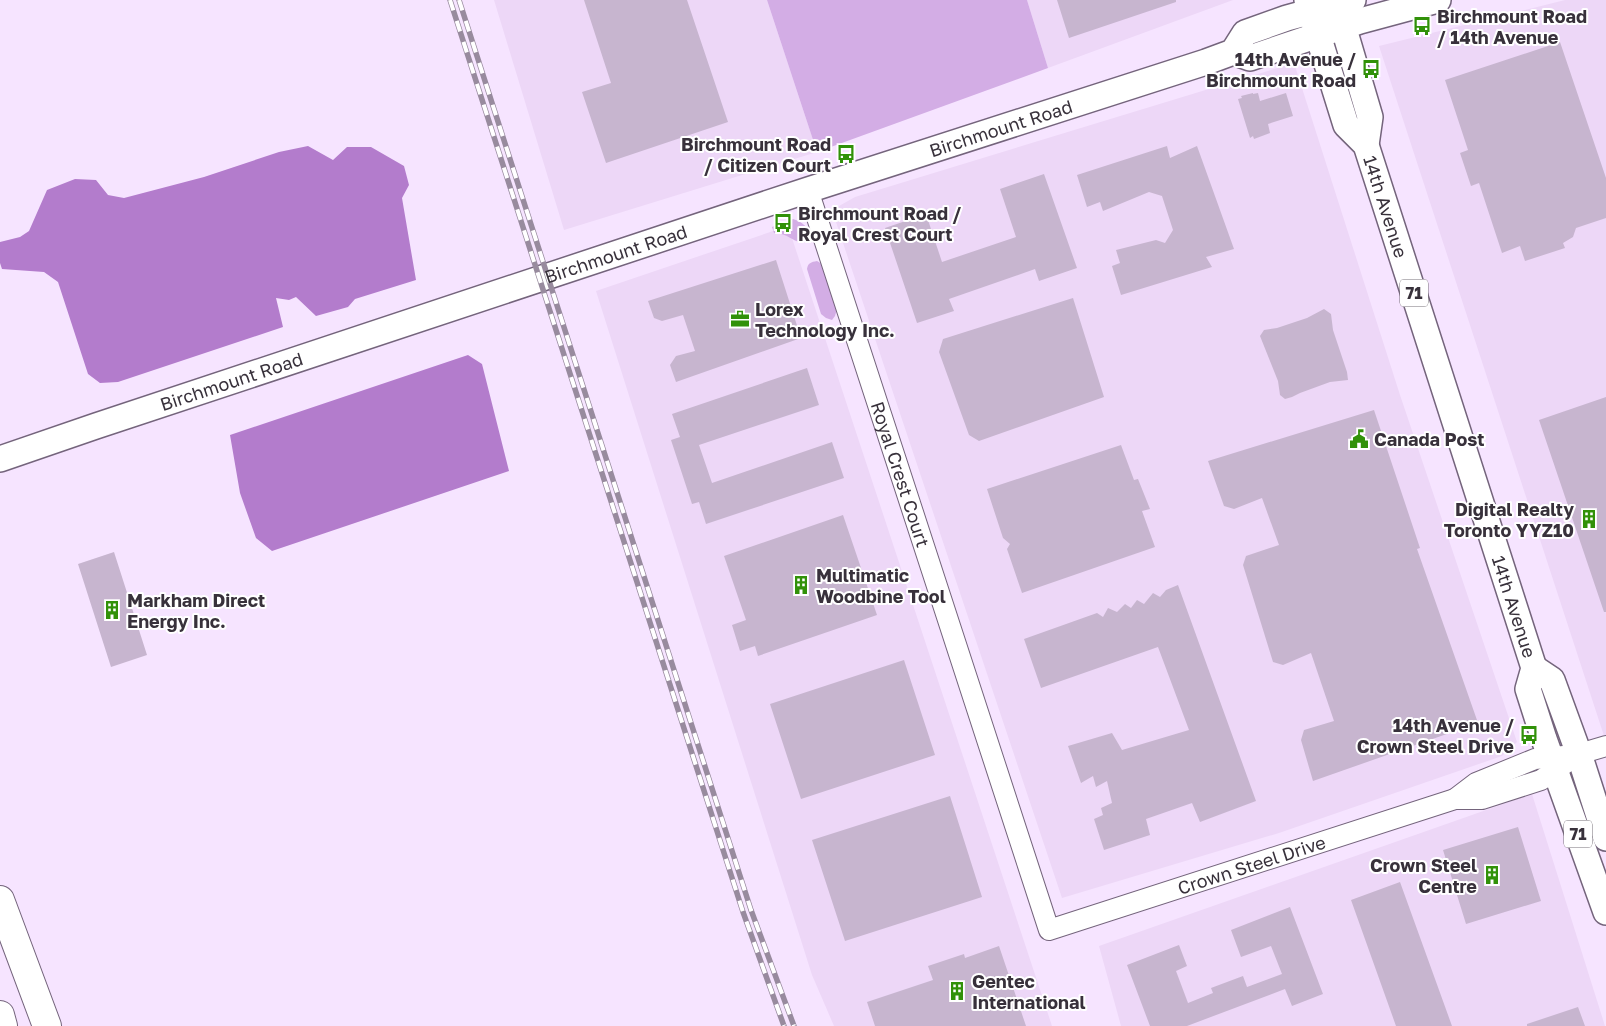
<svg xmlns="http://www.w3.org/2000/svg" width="1606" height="1026" viewBox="0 0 1606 1026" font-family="'Golos Text',sans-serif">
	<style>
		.built { fill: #edd7f7 }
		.green { fill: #d3ade5 }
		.water { fill: #b37ccc }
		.building { fill: #c7b5cf }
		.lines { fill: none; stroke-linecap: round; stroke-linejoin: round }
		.minor-casing { stroke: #74647c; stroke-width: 22 }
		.major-casing { stroke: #74647c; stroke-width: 28 }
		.highway-casing { stroke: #74647c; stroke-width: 30 }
		.minor { stroke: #fff; stroke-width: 20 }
		.major { stroke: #fff; stroke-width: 25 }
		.highway { stroke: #fff; stroke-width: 28 }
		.rail-casing { stroke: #988b9e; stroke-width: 5.5 }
		.rail { stroke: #fff; stroke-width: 4; stroke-dasharray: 11; stroke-linecap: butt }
		.labels { text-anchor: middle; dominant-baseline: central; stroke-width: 4; stroke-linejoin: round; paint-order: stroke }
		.shield { fill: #fff; stroke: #746f76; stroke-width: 1 }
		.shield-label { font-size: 16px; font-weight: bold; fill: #38313b }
		.poi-label { font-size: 18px; font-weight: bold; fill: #38313b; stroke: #fff; text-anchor: start }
		.street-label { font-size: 18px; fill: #38313b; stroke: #fff }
	</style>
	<rect width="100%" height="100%" fill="#f6e4ff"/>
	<!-- built -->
	<path class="built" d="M494,0H767L817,152L564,230Z
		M1027,0H1233L1048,68Z
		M1565,0H1606V742L1379,46Z
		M1294,63L1400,395L1517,742L1502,756L1279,833L1062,898L832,210L855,197Z
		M788,226L1052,1026H834L812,975L596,291Z
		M1532,794L1605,1026H1121L1099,946Z"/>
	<!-- green -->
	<path class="green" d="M767,0H1027L1048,68L817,152Z
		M793,219C803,222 808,227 812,237C795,250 793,233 774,233L772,227Z
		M817,261L822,264L837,309L835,316L832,320L826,318L821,314L807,269C808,263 811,262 817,261Z"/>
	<!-- water -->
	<path class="water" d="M308,146L333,160L347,147H371L404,166L409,185L402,198L416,280L355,299L348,307L316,316L296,297L289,300L276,298L283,327L118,382L100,383L88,374L58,282L44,272L2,269L0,263V242L20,237L29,231L47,190L75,179L96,180L108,195L124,198L204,177L279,152Z
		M468,355L482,364L509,471L272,551L256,538L240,493L230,435Z"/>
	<!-- building -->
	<path class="building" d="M584,0H687L728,122L606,163L582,92L611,83Z
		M1057,0H1176V2L1069,38Z
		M1560,42L1606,178V218L1576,228L1573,237L1563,243L1565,248L1525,261L1520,246L1502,253L1479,183L1471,186L1460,153L1468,150L1445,80Z
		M1253,93V94L1258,93L1260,101L1286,93L1293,116L1268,124L1270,133L1254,139L1253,136L1250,138L1238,99L1242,98L1241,96Z
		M1167,146L1170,158L1197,146L1234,249L1206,257L1212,267L1121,295L1112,266L1120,263L1116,250L1156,240L1165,243L1173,230L1162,196L1149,192L1103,211L1100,202L1087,207L1077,175Z
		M1044,174L1077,268L1039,281L1035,269L949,299L954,311L917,323L885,228L926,214L942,262L1016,237L1000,189Z
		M776,260L801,338L676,382L670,365L676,356L695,351L683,315L662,321L654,318L648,301Z
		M1073,298L1104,397L979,441L969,435L939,352L943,339Z
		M1324,309L1331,314L1333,330L1347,372L1348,380L1330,382L1300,393L1292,397L1285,399L1280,395L1278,381L1260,336L1264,330L1277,328L1307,318Z
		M807,368L819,405L699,445L712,483L832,442L844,478L706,524L699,502L692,504L671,440L680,437L672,414Z
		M1606,397V612H1604L1539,420Z
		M1374,410L1420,548L1417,549L1478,723L1313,781L1301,740L1304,730L1334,721L1311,653L1283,665L1273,662L1243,565L1246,556L1279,545L1262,498L1234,509L1224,506L1208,461Z
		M1121,445L1134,480L1138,479L1150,509L1142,511L1155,547L1022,593L1007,549L1010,544L1003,538L987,489Z
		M843,515L877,615L758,656L755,646L740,651L732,625L746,620L724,556Z
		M114,552L147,655L111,667L78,564Z
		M1178,585L1256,801L1200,822L1192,803L1146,819L1150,835L1104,850L1094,819L1103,815L1101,808L1112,803L1107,781L1096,787L1093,776L1081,783L1068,746L1112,733L1122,750L1189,730L1158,647L1041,688L1024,639L1097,613L1103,617L1108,608L1117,612L1125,604L1131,608L1137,600L1144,604L1153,593L1160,597L1166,590Z
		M904,660L935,755L801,799L770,704Z
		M950,796L982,897L845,941L812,840Z
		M1518,827L1541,901L1466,924L1443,850Z
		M1400,882L1452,1026H1396L1351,900Z
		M1290,907L1323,994L1292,1006L1285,989L1187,1026H1150L1127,965L1179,945L1187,966L1176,971L1188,1003L1213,993L1211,988L1243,976L1247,987L1282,974L1271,946L1241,957L1231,930Z
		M999,946L1026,1026H875L867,1002L933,980L928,966L964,954L965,958Z
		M1578,1007L1585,1026H1527V1024Z"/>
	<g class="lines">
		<!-- minor casing -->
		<g class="minor-casing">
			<g id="minor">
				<path id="s1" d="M808,190L1049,930L1455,799H1482L1541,780L1579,754L1606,746"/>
				<path d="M1455,799L1476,783L1535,759L1564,756"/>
			</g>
		</g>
		<!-- major casing -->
		<g class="major-casing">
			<g id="major">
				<path id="s2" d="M1307,0L1346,125L1366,145L1534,668L1528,689L1544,739L1606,912"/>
				<path d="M1339,12L1370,117L1366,145"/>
				<path d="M1233,52L1250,58L1360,21L1438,0"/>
				<path id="s3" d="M0,459L96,426L808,190L1206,62L1233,52L1245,33L1287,18L1353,0"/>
				<path d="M1534,668L1552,680L1579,754L1606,838"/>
			</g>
		</g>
		<!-- highway casing -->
		<g class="highway-casing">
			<path id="highway" d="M0,900L47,1026
				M0,1015L3,1026"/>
		</g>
		<!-- minor -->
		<use href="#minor" class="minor"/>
		<!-- major -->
		<use href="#major" class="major"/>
		<!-- highway -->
		<use href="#highway" class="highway"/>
		<!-- rail casing -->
		<g class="rail-casing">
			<path id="rail" d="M450,0L743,912L784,1026
				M459,0L751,910L794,1026"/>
		</g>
		<!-- rail -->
		<use href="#rail" class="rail"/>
	</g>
	<!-- icons -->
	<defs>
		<g id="bus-bare" transform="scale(1.5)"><path d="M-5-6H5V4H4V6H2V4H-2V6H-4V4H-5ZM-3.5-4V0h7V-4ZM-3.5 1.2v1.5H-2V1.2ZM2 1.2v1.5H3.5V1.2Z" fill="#319109" stroke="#fff" stroke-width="2.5" paint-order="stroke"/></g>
		<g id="office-bare" transform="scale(1.5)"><path d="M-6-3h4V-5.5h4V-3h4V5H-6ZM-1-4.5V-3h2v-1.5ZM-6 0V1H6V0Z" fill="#319109" stroke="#fff" stroke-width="2.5" paint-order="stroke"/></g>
		<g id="civic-bare" transform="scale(1.5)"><path d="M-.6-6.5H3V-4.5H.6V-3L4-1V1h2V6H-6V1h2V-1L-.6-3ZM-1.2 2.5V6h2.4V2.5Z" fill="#319109" stroke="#fff" stroke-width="2.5" paint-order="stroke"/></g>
		<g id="building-bare" transform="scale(1.5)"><path d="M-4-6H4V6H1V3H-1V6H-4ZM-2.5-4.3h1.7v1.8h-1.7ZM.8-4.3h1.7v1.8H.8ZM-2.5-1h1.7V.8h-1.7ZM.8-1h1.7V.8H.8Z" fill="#319109" stroke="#fff" stroke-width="2.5" paint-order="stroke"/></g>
	</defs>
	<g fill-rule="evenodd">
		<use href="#bus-bare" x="1422" y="26"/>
		<use href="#bus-bare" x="1371" y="69"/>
		<use href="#bus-bare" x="846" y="154"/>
		<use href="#bus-bare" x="783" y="223"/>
		<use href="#office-bare" x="740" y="319"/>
		<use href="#civic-bare" x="1359" y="439"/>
		<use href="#building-bare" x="1589" y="519"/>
		<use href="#building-bare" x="801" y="585"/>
		<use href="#building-bare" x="112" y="610"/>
		<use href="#bus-bare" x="1529" y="735"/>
		<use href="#building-bare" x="1492" y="875"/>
		<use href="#building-bare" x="957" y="991"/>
	</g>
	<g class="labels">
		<!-- shield labels -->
		<g class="shield">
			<rect x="1400" y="279.5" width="28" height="27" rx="4"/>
			<rect x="1564" y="820.5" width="28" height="27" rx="4"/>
		</g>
		<g class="shield-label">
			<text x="1414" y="293">71</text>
			<text x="1578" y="834">71</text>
		</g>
		<!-- poi labels -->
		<g class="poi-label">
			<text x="1437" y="16">Birchmount Road<tspan x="1437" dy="21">/ 14th Avenue</tspan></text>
			<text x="1356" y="59" text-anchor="end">14th Avenue /<tspan x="1356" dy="21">Birchmount Road</tspan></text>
			<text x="831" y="144" text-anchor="end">Birchmount Road<tspan x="831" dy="21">/ Citizen Court</tspan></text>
			<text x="798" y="213">Birchmount Road /<tspan x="798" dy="21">Royal Crest Court</tspan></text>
			<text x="755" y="309">Lorex<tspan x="755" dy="21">Technology Inc.</tspan></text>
			<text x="1374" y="439">Canada Post</text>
			<text x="1574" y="509" text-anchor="end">Digital Realty<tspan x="1574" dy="21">Toronto YYZ10</tspan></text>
			<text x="816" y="575">Multimatic<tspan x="816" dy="21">Woodbine Tool</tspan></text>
			<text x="127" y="600">Markham Direct<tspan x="127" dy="21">Energy Inc.</tspan></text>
			<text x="1514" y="725" text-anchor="end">14th Avenue /<tspan x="1514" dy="21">Crown Steel Drive</tspan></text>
			<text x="1477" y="865" text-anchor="end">Crown Steel<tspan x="1477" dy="21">Centre</tspan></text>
			<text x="972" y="981">Gentec<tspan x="972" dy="21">International</tspan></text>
		</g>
		<!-- street labels -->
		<g class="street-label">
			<text stroke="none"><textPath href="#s3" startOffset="1054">Birchmount Road</textPath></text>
			<text stroke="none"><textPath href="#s2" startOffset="224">14th Avenue</textPath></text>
			<text stroke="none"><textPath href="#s3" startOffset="649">Birchmount Road</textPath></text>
			<text stroke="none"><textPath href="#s3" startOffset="244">Birchmount Road</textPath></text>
			<text stroke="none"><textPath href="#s1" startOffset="299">Royal Crest Court</textPath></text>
			<text stroke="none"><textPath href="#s2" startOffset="644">14th Avenue</textPath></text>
			<text stroke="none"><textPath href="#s1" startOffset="991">Crown Steel Drive</textPath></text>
		</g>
	</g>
</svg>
